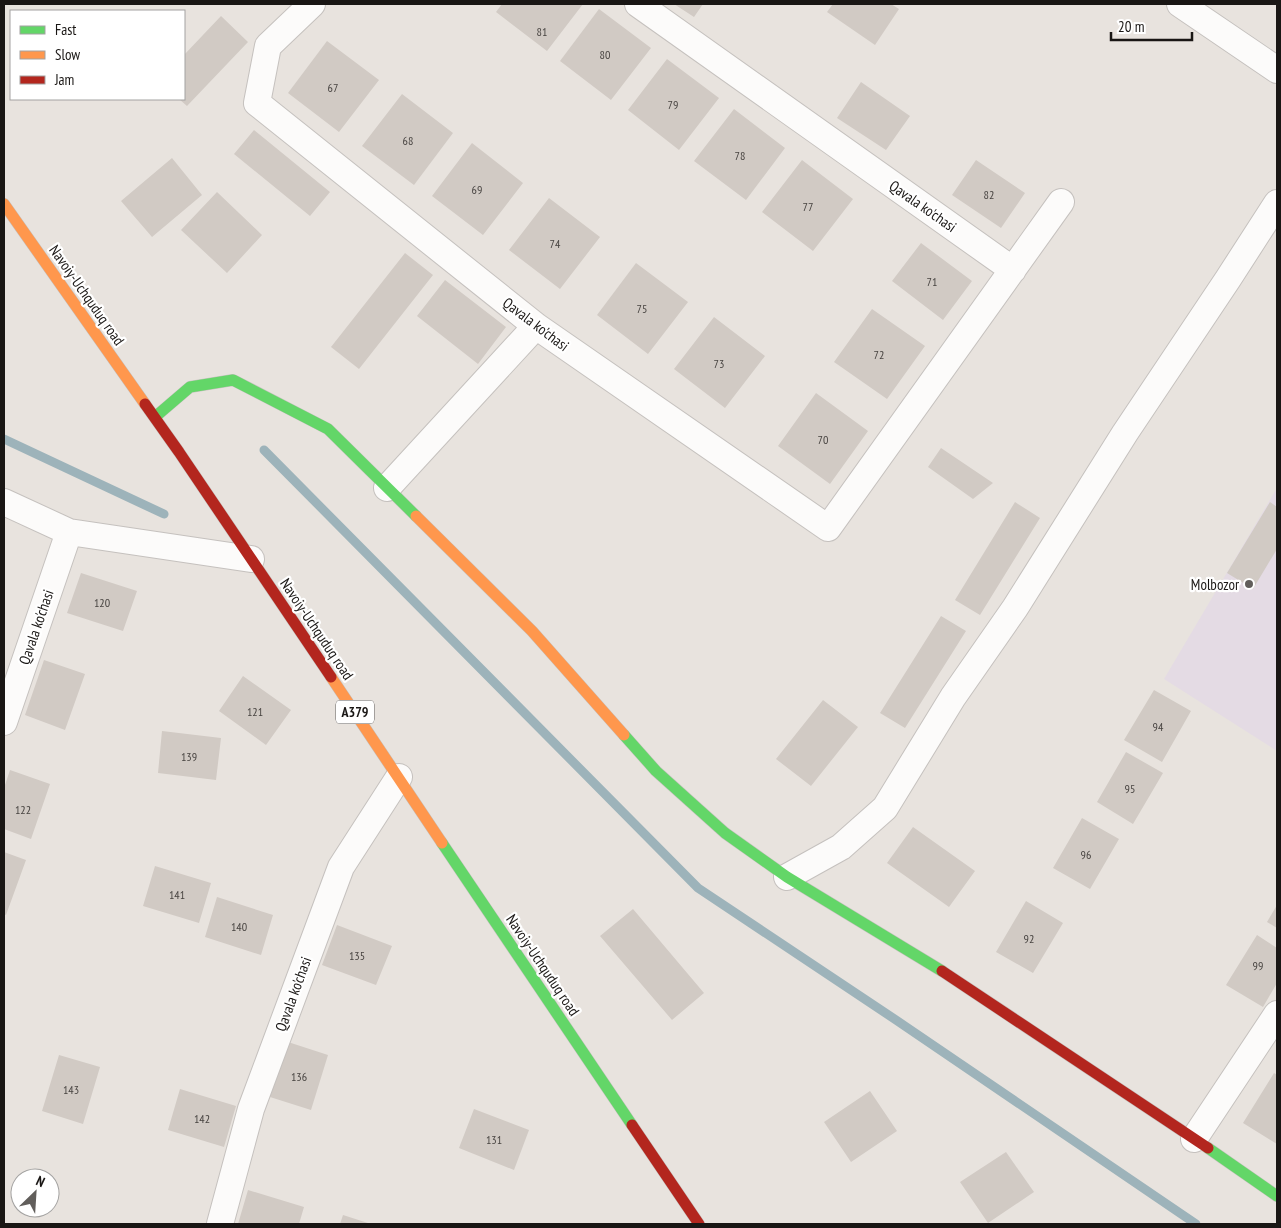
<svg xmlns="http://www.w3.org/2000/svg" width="1281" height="1228" viewBox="0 0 1281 1228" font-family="'PT Sans Narrow',sans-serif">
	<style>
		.commercial { fill: #e4dbe4 }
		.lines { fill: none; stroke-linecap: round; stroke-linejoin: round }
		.stream { stroke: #9db3ba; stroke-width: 9 }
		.building { fill: #d1cac4 }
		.street-casing { stroke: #c5c1be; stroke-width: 28 }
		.fast-casing { stroke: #c5c1be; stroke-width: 12 }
		.slow-casing { stroke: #c5c1be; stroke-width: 12 }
		.jam-casing { stroke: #c5c1be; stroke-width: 12 }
		.street { stroke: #fcfbfa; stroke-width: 26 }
		.fast { stroke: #63d668; stroke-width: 11 }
		.slow { stroke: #ff974d; stroke-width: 11 }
		.jam { stroke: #b3261e; stroke-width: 11 }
		.poi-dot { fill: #615e5b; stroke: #fff; stroke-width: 2 }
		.labels { text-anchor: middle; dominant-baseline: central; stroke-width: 4.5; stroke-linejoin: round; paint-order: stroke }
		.number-label { font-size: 12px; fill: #474340 }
		.shield { fill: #fff; stroke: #5e5c5a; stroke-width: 1 }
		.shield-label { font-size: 14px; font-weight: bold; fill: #191614 }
		.street-label { font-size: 15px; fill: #191614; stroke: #fff }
		.poi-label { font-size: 15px; fill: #191614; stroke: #fff; text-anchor: end }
	</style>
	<rect width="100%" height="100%" fill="#e8e3de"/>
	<!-- commercial -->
	<path class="commercial" d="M1277,488V751L1164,679Z"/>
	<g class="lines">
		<!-- stream -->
		<path class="stream" d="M4,439L164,514
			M264,450L698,888L896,1020L1196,1224"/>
	</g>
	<!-- building -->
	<path class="building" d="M502,4H583L547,51L496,12Z
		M674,4H703L694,17Z
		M833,4H891L899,9L875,45L827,12Z
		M599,9L651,48L611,100L560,61Z
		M221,16L248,42L187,106L179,99H184V55Z
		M327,41L379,80L339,132L288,93Z
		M667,59L719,98L679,150L628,110Z
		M861,82L910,116L886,150L837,118Z
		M402,94L453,133L414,185L362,146Z
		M734,109L785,148L746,200L694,161Z
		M254,130L330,192L310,216L234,154Z
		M472,143L523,183L483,235L432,196Z
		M172,158L202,195L152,237L121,201Z
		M802,160L853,199L813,251L762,212Z
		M976,160L1025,193L1001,228L952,195Z
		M217,192L262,235L227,273L181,230Z
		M549,198L600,237L560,289L509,250Z
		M921,243L972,281L943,320L892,281Z
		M405,253L433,275L359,369L331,347Z
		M636,263L688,302L648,354L597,315Z
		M445,280L506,327L478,364L417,316Z
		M872,309L925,346L887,399L834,362Z
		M714,317L765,356L725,408L674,369Z
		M816,393L868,431L830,484L778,446Z
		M941,448L993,483L973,499L928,467Z
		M1015,502L1040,518L980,615L955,600Z
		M1270,502L1277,507V549L1253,589L1227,573Z
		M81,573L137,591L123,631L67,613Z
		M941,616L966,631L905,728L880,713Z
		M44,660L85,674L65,730L25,715Z
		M243,676L291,710L266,745L219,711Z
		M1154,690L1191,711L1162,762L1124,740Z
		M823,700L858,727L811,786L776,759Z
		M162,731L221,738L216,780L158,773Z
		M1126,752L1163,773L1133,824L1097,802Z
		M10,770L50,784L31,839L4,829V788Z
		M1082,818L1119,839L1090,889L1053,868Z
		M913,827L975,871L949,907L887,863Z
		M4,852L26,860L6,915L4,914Z
		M155,866L211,883L199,923L143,906Z
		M217,897L273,915L261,955L205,937Z
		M1026,901L1063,923L1033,973L996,952Z
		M1277,905V928L1267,922Z
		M633,909L704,993L672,1020L600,936Z
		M337,925L392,946L376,985L322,965Z
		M1257,935L1277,948V983L1263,1007L1226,985Z
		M288,1042L328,1055L311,1110L270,1097Z
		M59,1055L100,1067L83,1124L42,1111Z
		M1274,1073L1277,1075V1144L1243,1123Z
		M180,1089L236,1106L224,1147L168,1130Z
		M870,1091L897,1131L851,1162L824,1122Z
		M474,1109L529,1130L514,1170L459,1148Z
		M1006,1152L1034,1192L988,1223L960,1182Z
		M248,1190L304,1207L299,1224H238Z
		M343,1215L371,1224H340Z"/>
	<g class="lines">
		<!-- street casing -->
		<g class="street-casing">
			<path id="street" d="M312,4L268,46L257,103L536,326L828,528L1061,202
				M638,4L1013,270
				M1180,4L1277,70
				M387,488L536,326
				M4,502L69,532L251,559
				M4,722L69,532
				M787,877L841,847L885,808L953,697L1015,608L1125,433L1228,279L1277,203
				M1194,1139L1277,1014
				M220,1224L251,1109L341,867L399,777"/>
		</g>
		<!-- fast casing -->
		<g class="fast-casing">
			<path id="fast" d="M155,417L190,387L233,380L328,429L416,516
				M624,735L656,771L725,833L787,877L942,971
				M442,843L632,1125
				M1208,1148L1277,1196"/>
		</g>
		<!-- slow casing -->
		<g class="slow-casing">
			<path id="slow" d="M4,204L145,404
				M416,516L532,631L624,735
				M331,677L442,843"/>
		</g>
		<!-- jam casing -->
		<g class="jam-casing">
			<path id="jam" d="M145,404L179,452L331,677
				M942,971L1208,1148
				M632,1125L699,1224"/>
		</g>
		<!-- street -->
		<use href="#street" class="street"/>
		<!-- fast -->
		<use href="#fast" class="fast"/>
		<!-- slow -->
		<use href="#slow" class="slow"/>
		<!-- jam -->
		<use href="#jam" class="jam"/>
	</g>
	<!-- markers -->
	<circle class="poi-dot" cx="1249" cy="584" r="5"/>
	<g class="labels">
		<!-- number labels -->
		<g class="number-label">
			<text x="542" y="31">81</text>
			<text x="605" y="54">80</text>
			<text x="333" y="87">67</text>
			<text x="673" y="104">79</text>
			<text x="408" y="140">68</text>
			<text x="740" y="155">78</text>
			<text x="477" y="189">69</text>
			<text x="989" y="194">82</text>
			<text x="808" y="206">77</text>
			<text x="555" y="243">74</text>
			<text x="932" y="281">71</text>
			<text x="642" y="308">75</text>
			<text x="879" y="354">72</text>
			<text x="719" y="363">73</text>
			<text x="823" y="439">70</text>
			<text x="102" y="602">120</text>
			<text x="255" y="711">121</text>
			<text x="1158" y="726">94</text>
			<text x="189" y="756">139</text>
			<text x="1130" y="788">95</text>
			<text x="23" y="809">122</text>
			<text x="1086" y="854">96</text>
			<text x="177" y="894">141</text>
			<text x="239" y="926">140</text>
			<text x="1029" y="938">92</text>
			<text x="357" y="955">135</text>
			<text x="1258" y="965">99</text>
			<text x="299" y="1076">136</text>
			<text x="71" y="1089">143</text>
			<text x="202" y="1118">142</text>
			<text x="494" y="1139">131</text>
		</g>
		<!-- shield labels -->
		<rect class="shield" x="336" y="700.5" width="38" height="23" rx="4"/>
		<g class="shield-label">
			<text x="355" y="712">A379</text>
		</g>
		<!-- street labels -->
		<g class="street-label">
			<text transform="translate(923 206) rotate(35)">Qavala ko'chasi</text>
			<text transform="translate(87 295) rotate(55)">Navoiy-Uchquduq road</text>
			<text transform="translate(536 324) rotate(37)">Qavala ko'chasi</text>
			<text transform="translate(36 627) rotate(-71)">Qavala ko'chasi</text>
			<text transform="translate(317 629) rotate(56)">Navoiy-Uchquduq road</text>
			<text transform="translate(543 965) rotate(56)">Navoiy-Uchquduq road</text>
			<text transform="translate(293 994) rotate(-70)">Qavala ko'chasi</text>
		</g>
		<!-- poi labels -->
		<g class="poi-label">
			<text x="1239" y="584">Molbozor</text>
		</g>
	</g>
	<!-- border -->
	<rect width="1281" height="1228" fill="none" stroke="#191614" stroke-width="10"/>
	<!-- legend -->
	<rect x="10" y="10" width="175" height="90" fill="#ffffff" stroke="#a3a2a1"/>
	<rect x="20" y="26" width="25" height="8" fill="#63d668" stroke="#a3a2a1"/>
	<text x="55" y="35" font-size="15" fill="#191614">Fast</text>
	<rect x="20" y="51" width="25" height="8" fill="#ff974d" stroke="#a3a2a1"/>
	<text x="55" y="60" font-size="15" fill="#191614">Slow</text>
	<rect x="20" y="76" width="25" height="8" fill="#b3261e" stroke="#a3a2a1"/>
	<text x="55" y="85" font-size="15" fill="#191614">Jam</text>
	<!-- north arrow -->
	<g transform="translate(35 1193) rotate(25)"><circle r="24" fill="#ffffff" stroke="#a3a2a1"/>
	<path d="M0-4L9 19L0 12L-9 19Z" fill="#615e5b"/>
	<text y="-8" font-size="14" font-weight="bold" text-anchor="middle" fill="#191614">N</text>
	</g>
	<!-- scale -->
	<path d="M1111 32v8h81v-8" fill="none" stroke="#191614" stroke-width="2.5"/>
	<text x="1118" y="32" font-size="15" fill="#191614" stroke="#ffffff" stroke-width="4" paint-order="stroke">20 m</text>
</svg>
